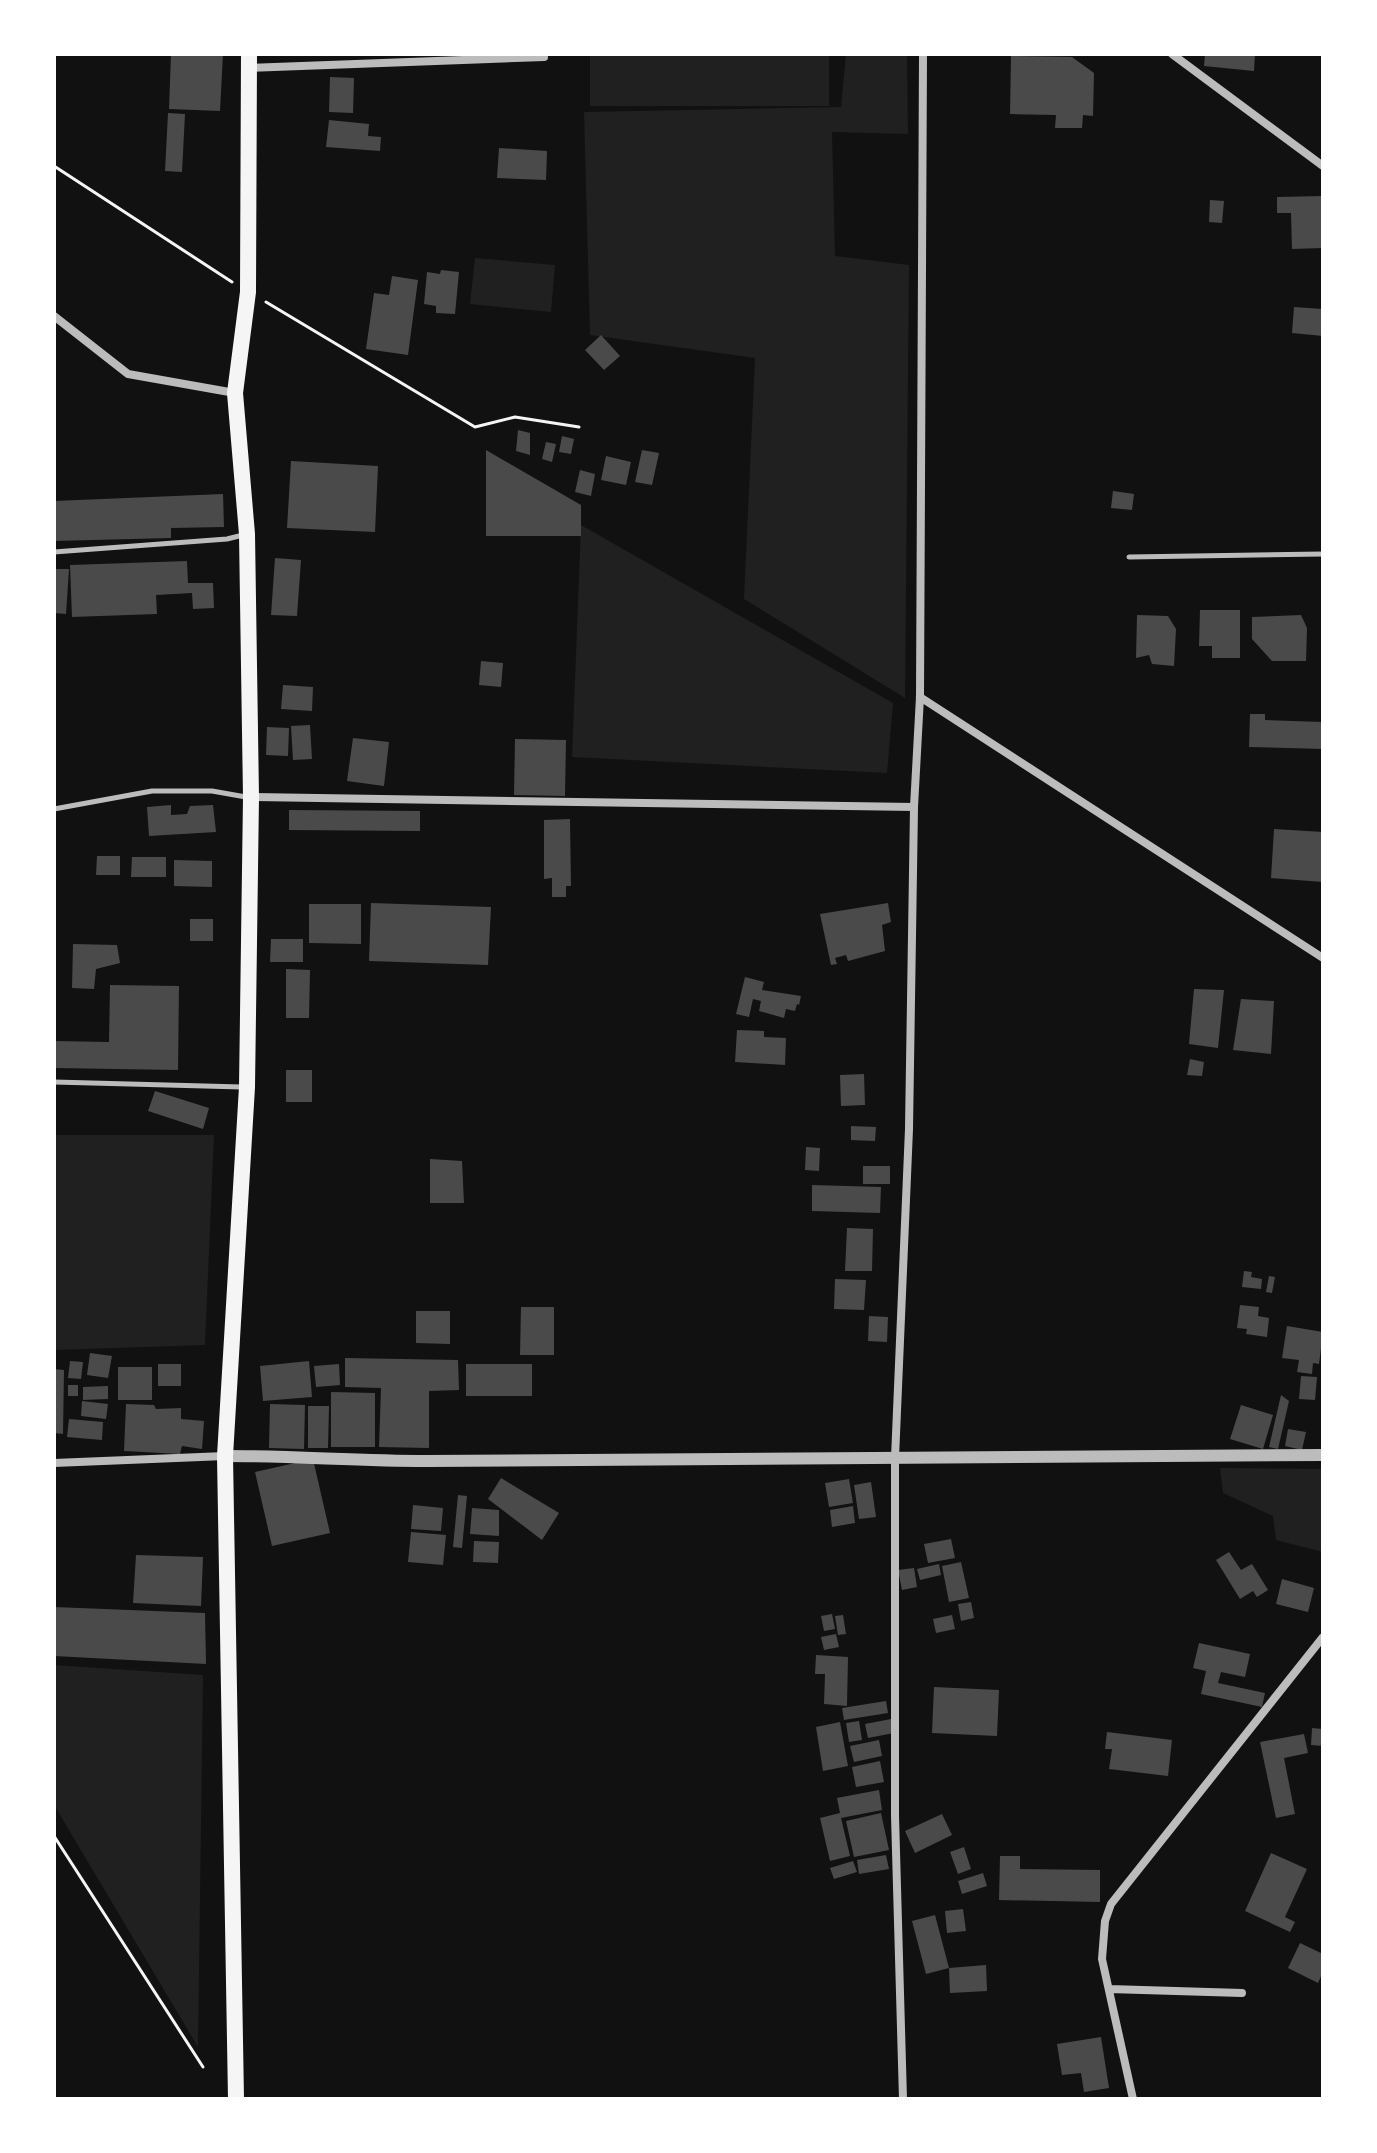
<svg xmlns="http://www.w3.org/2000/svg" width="1377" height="2153" viewBox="0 0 1377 2153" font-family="'DejaVu Sans',sans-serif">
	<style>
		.green { fill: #202020 }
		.building { fill: #4a4a4a }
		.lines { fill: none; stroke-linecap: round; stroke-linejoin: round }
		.path { stroke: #f5f5f5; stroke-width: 3 }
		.service { stroke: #bcbcbc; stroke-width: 5 }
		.minor { stroke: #bcbcbc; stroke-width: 8 }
		.tertiary { stroke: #bcbcbc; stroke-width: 12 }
		.primary { stroke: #f5f5f5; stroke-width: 16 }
	</style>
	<rect width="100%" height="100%" fill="#111"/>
	<!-- green -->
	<path class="green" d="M590,54H829V106H590Z
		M846,54H907L908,134L832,132L835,256L909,265L905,698L744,599L755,358L590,335L584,112L841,107Z
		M475,258L555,265L551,312L470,304Z
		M581,525L893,703L887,773L572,757Z
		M54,1135H214L205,1345L54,1350Z
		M1220,1468L1323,1469V1552L1276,1540L1273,1516L1223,1493Z
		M54,1665L203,1675L198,2047L54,1805Z"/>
	<!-- building -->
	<path class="building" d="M171,54H223L220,111L169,109Z
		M1205,54H1255L1254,71L1204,66Z
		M1011,56L1072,57L1094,73L1093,116L1083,115L1082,128H1055L1056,115L1010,114Z
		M330,77L354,78L353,113L329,112Z
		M168,113L185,114L182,172L165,171Z
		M329,120L369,124L368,136L381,137L380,151L326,147Z
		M499,148L547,151L546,180L497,178Z
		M1323,196V248L1292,249L1291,213H1277V197Z
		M1210,200L1224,201L1222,223L1209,222Z
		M441,270L459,272L455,314L436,313V306L424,304L427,272L440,274Z
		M392,276L418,280L408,355L366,349L374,293L389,295Z
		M1294,307L1323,309V336L1292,333Z
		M601,335L620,356L604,370L585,350Z
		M518,430L530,433V455L516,451Z
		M562,436L574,439L571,454L559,452Z
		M546,442L556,444L552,462L542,459Z
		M486,450L581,505V536H486Z
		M642,450L659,453L652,485L635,482Z
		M606,456L631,462L626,485L601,480Z
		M291,461L378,466L375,532L287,528Z
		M580,470L595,474L591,496L575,492Z
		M1113,491L1134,494L1132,510L1111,508Z
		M223,494L224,527L171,528V538L54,541V501Z
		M275,558L301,560L297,616L271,615Z
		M187,561L188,583H213L214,608L193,609L192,593L156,595L157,614L72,617L70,565Z
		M54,569H69L66,614L54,613Z
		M1200,610H1240V658H1212V646H1199Z
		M1137,615L1168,616L1176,629L1174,666L1152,664L1149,655L1136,658Z
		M1301,615L1307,628L1306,661H1272L1252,639V617Z
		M481,661L503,663L501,687L479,685Z
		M283,685L313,687L312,711L281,709Z
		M1250,714H1265V720L1323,722V749L1249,747Z
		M310,725L312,759L293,760L291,726Z
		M267,727L289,728L288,756L266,755Z
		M353,738L389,742L384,786L347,781Z
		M515,739L566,740L565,796L514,795Z
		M171,805V815L187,814L190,806L213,805L216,832L149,836L147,807Z
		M289,810L420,811V831L289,830Z
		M570,819L571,886H566V897H552V878L544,879V820Z
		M1274,829L1323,832V882L1271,878Z
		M97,856H120V875H96Z
		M132,857H166V877H131Z
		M174,860L212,861V887L174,886Z
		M371,903L491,907L488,965L369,961Z
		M888,903L891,922L882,925L885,951L848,961L846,955L835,958L837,964L831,965L820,914Z
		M309,904H361V944L309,943Z
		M190,919H213V941H190Z
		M271,939H303V962H270Z
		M73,944L117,945L120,963L96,969L94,989L72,988Z
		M286,969L310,970L309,1018H286Z
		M745,977L764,982L762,990L801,996L799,1005L797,1004L795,1011L786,1009L784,1018L759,1011L761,1001L753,999L749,1017L736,1014Z
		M110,985L179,986L178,1070L54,1068V1041L109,1042Z
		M1194,989L1224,990L1218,1048L1189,1044Z
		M1241,999L1274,1001L1271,1054L1233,1050Z
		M737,1030L764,1031V1037L786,1038L785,1065L735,1062Z
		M1190,1059L1204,1062L1202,1076L1187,1075Z
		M286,1070H312V1102H286Z
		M864,1074L865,1105L841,1106L840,1075Z
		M155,1091L209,1108L203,1129L148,1111Z
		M851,1126L876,1127L875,1141L851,1140Z
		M806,1147L820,1148L819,1171L805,1170Z
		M430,1159L462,1161L464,1203H430Z
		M863,1166H890V1184H863Z
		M812,1185L881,1187L880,1213L812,1211Z
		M847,1228L873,1229L872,1271H845Z
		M1244,1271L1252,1272L1251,1277L1262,1279L1261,1289L1242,1287Z
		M1269,1276L1275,1277L1272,1293L1266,1292Z
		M835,1279L866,1280L864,1310L834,1309Z
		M1240,1305L1259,1307L1258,1316L1269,1318L1267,1337L1246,1334L1247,1329L1237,1328Z
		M521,1307H554V1355H520Z
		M416,1311H450V1344L416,1343Z
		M869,1316L888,1317L887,1342L868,1341Z
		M1287,1326L1323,1332L1319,1364L1313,1363L1312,1374L1297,1372L1299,1360L1282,1358Z
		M90,1353L112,1356L108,1378L87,1375Z
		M345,1358L458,1360L459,1390L429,1391V1448L379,1447L381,1388L345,1387Z
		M70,1361L83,1362L81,1379L68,1378Z
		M309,1361L312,1397L263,1401L260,1366Z
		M158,1364H181V1386H158Z
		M339,1364L340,1385L316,1387L314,1366Z
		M466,1364H532V1396H466Z
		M118,1367H152V1400H118Z
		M54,1369L64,1370L63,1434L54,1433Z
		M1301,1376L1317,1377L1315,1400L1299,1399Z
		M68,1385H78V1396H68Z
		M108,1386V1399L83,1400V1387Z
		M331,1392L375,1393V1447H331Z
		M1281,1395L1289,1401L1278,1449L1269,1447Z
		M82,1401L108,1404L106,1419L81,1416Z
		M126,1404L154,1405L156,1409L181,1408V1419L204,1421L202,1449L182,1446L180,1454L124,1451Z
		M270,1404L305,1405L304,1449L269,1448Z
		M1241,1405L1273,1415L1263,1449L1230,1439Z
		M308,1406H329L328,1448H308Z
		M69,1419L103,1422L102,1440L67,1437Z
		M1288,1429L1306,1432L1302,1450L1285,1446Z
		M313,1459L330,1533L272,1546L255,1472Z
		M501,1478L559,1513L542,1540L488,1499Z
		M849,1479L853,1503L829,1507L825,1483Z
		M871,1482L876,1517L859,1519L854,1485Z
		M458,1495L467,1496L462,1548L453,1547Z
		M413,1505L443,1508L441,1531L411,1529Z
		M853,1506L855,1523L832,1527L830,1510Z
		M472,1508L499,1510V1536L470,1534Z
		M411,1532L446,1535L443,1565L408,1562Z
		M951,1539L955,1558L928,1563L924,1544Z
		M474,1541L499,1542L498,1563L473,1562Z
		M1229,1552L1241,1570L1252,1564L1268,1590L1257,1597L1253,1591L1240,1599L1216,1560Z
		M136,1555L203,1557L201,1606L133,1603Z
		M961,1562L969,1598L949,1602L942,1566Z
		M939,1564L941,1575L920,1580L917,1569Z
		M914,1568L917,1587L902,1590L898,1570Z
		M1282,1579L1314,1588L1308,1612L1276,1604Z
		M971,1602L974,1618L961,1621L958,1604Z
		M54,1607L205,1613L206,1664L54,1656Z
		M832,1614L835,1629L824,1631L821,1616Z
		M843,1615L846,1634L838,1635L835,1616Z
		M952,1615L955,1629L936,1633L933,1619Z
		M836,1634L839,1647L824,1650L821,1637Z
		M1199,1643L1250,1654L1245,1677L1221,1672L1218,1683L1265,1693L1262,1707L1201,1694L1206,1671L1193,1668Z
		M816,1655L848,1657L847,1706L824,1704L825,1674H815Z
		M934,1687L999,1690L997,1736L932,1733Z
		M886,1701L888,1713L844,1720L842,1708Z
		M891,1719L894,1733L868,1738L865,1724Z
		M859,1721L862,1740L849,1742L846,1723Z
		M840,1722L848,1766L823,1771L816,1727Z
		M1312,1728L1323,1729V1746L1311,1745Z
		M1107,1732L1172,1740L1168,1776L1109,1769L1112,1749H1105Z
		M1304,1734L1308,1753L1284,1758L1295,1814L1276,1818L1260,1742Z
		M879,1740L882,1756L854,1762L850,1746Z
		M880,1761L884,1782L856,1787L852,1767Z
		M879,1790L882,1810L841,1818L850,1856L830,1861L820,1818L840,1813L837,1798Z
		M881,1813L889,1850L854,1857L846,1821Z
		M942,1814L952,1835L915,1853L905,1831Z
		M964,1847L971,1869L958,1874L950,1852Z
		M1271,1853L1307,1869L1285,1917L1295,1922L1290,1932L1245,1911Z
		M886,1855L889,1869L859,1874L857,1860Z
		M1000,1856H1020V1869L1100,1870V1902L999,1900Z
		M853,1861L857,1872L834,1879L830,1868Z
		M983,1873L987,1886L962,1894L958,1881Z
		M963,1909L966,1931L947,1933L945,1911Z
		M935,1915L949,1968L926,1974L912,1921Z
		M1300,1943L1323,1954V1972L1318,1983L1288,1968Z
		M986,1965L987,1991L950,1993L949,1968Z
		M1101,2037L1109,2088L1084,2092L1081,2073L1062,2075L1057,2044Z"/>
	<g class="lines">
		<!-- path -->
		<path class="path" d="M54,166L232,282
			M266,302L475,427L515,417L579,427
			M54,1836L203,2067"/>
		<!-- service -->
		<path class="service" d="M54,552L227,539L243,535
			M1129,557L1323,554
			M54,809L152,791H212L246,797
			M54,1082L242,1087"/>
		<!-- minor -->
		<path class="minor" d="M1172,54L1323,166
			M249,68L544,57
			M54,316L128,374L235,393
			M920,697L1323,958
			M251,797L914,807
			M54,1463L225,1456
			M1109,1989L1242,1993
			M903,2099L895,1816V1458L909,1129L914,807L920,697L923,54
			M1133,2099L1102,1959L1105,1921L1111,1904L1323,1637"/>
		<!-- tertiary -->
		<path class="tertiary" d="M225,1456C293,1456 359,1461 427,1461L1323,1455"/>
		<!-- primary -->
		<path class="primary" d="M236,2099L225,1456L247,1087L251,797L247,534L235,393L248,292L249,54"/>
	</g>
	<!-- border -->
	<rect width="1377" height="2153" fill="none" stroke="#ffffff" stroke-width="112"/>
</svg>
